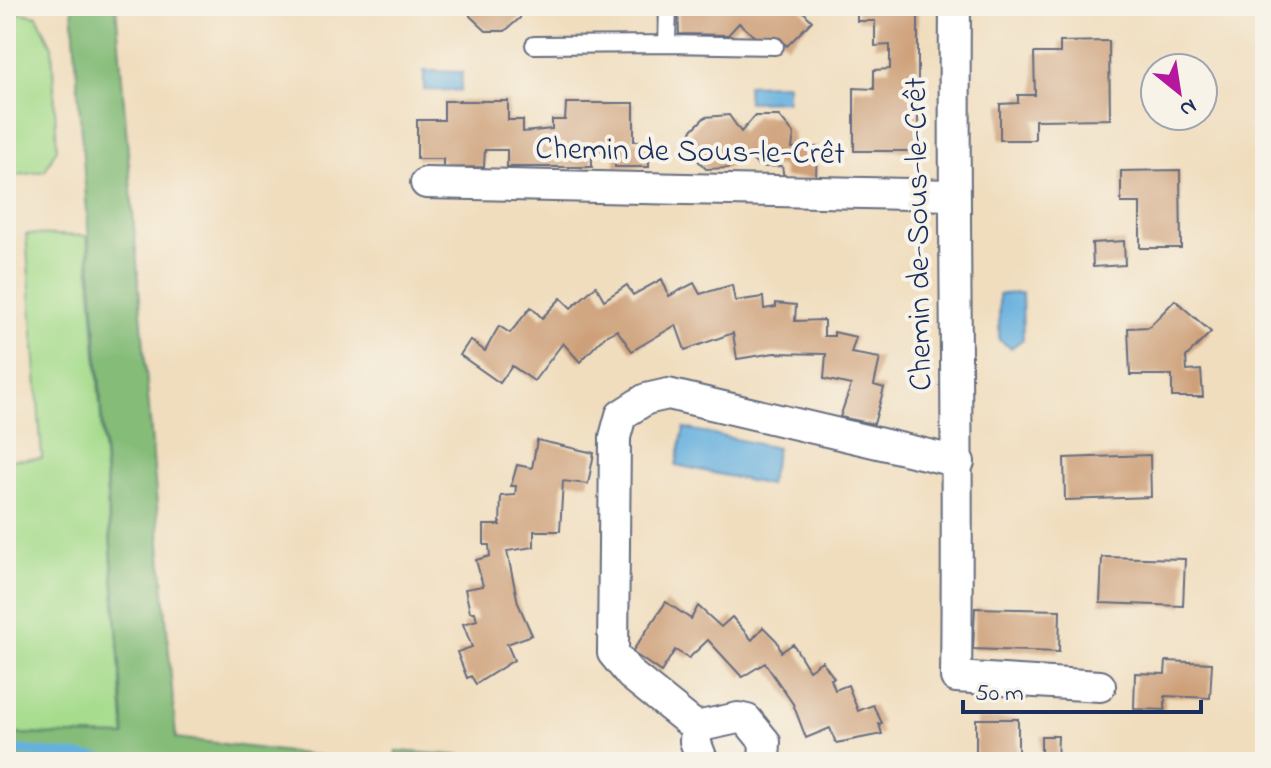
<svg xmlns="http://www.w3.org/2000/svg" width="1271" height="768" viewBox="0 0 1271 768" font-family="'Indie Flower',sans-serif">
	<style>
		.green { fill: #a6dc8c; stroke: #608675; stroke-width: 2 }
		.forest { fill: #84bc78; stroke: #50766b; stroke-width: 2 }
		.water { fill: #66b0de; stroke: #40709e; stroke-width: 2 }
		.lines { fill: none; stroke-linecap: round; stroke-linejoin: round }
		.stream { stroke: #66b0de; stroke-width: 10 }
		.building { fill: #cea079 }
		.lane-casing { stroke: #666c7f; stroke-width: 20 }
		.street-casing { stroke: #666c7f; stroke-width: 34 }
		.lane { stroke: #fff; stroke-width: 16 }
		.street { stroke: #fff; stroke-width: 30 }
		.labels { text-anchor: middle; dominant-baseline: central; stroke-width: 8; stroke-linejoin: round; paint-order: stroke }
		.street-label { font-size: 32px; fill: #1b2f5e; stroke: #f7f3e8 }
	</style>
	<rect width="100%" height="100%" fill="#f7f3e8"/>
	<filter id="ink" filterUnits="userSpaceOnUse"><feTurbulence type="fractalNoise" baseFrequency=".0125" numOctaves="2"/><feDisplacementMap in="SourceGraphic" scale="16" xChannelSelector="R" yChannelSelector="G"/><feConvolveMatrix kernelMatrix="1 2 1 2 8 2 1 2 1" color-interpolation-filters="sRGB"/></filter>
	<filter id="wash" filterUnits="userSpaceOnUse"><feTurbulence type="fractalNoise" baseFrequency=".006" numOctaves="4" result="noise"/><feDisplacementMap in="SourceGraphic" scale="32" xChannelSelector="R" yChannelSelector="G"/><feGaussianBlur stdDeviation="1.8" result="paint"/><feColorMatrix in="noise" values="0 0 0 0 0 0 0 0 0 0 0 0 0 0 0 0 0 1.4 0 .05"/><feComposite in="paint" operator="in"/></filter>
	<g filter="url(#wash)">
		<rect width="100%" height="100%" fill="#f0ddbd"/>
		<!-- green -->
		<path class="green" d="M6,10L37,16L52,46L57,148L45,171L6,177Z
			M26,234L87,236L125,736L6,734V460L42,458Z"/>
		<!-- forest -->
		<path class="forest" d="M72,6H116L176,738L367,762H6V734L125,736Z
			M396,751L508,759L511,762H394Z"/>
		<!-- water -->
		<path class="water" d="M424,71L462,72L461,91L424,90Z
			M787,84V101L748,102L747,85Z
			M1022,293L1023,339L1011,348L999,340V294Z
			M684,428L777,448L769,485L676,465Z"/>
		<g class="lines">
			<!-- stream -->
			<path class="stream" d="M6,749L134,762"/>
		</g>
		<g id="blocks">
			<!-- building -->
			<path class="building" d="M470,6H521L520,18L505,31H486L470,16Z
				M678,6H798L812,21L787,46L780,38H756L739,23L728,35L679,34Z
				M857,6H918V151H854V88L874,89V70L890,69V45L875,46V21H857Z
				M1109,41L1110,119L1035,120V140H1000V104L1018,103V95H1035L1034,53H1060V42Z
				M1262,43H1265V103H1262Z
				M444,101H508V120H523V132L552,129V120H565L566,103H634V141H649V167H615V151H592V167H507V150H485L484,167L443,168V159H417V120H444Z
				M729,115L741,132L755,116H779L794,134L792,148L817,147L816,178H784L782,166L760,167L743,152L729,168L706,169L691,153V131L705,117Z
				M1180,170L1181,248H1140V203H1121V171Z
				M1124,241L1125,265L1093,267L1092,243Z
				M662,279L669,296L694,283L700,294L732,285L735,301L763,297L764,309L776,307V303L796,305L795,321L824,320V336H834V332L856,337L851,353L880,358L874,385L884,388L874,424L840,417L851,385L824,379L826,354L774,353L737,359L733,333L685,350L676,325L632,351L617,330L604,337L580,362L563,343L534,381L512,366L500,383L460,355L470,340L485,351L499,326L510,333L531,307L542,318L561,298L571,308L596,286L604,300L627,285L633,295Z
				M1175,300L1211,332L1186,357L1187,371L1201,370L1203,397H1172V375H1130L1128,328L1149,327Z
				M537,440L594,453L588,484L563,481L560,531H534V547L507,551L518,603L532,635L507,644L514,660L476,684L471,676L467,678L457,652L472,647L463,624L477,620L475,612H470L465,589L483,586L476,560L490,556L489,545H484V525H500L501,496L515,495L516,486H511L517,465L532,468Z
				M1150,455L1151,497L1065,500L1064,458Z
				M1102,557L1185,559L1183,606L1100,603Z
				M666,602L691,619L698,606L721,627L732,617L752,640L763,627L777,641L781,652L793,644L809,670L822,661L834,678L831,679L835,690L848,685L858,711L873,705L882,723L879,724L882,734L836,743L830,728L806,738L793,704L765,663L742,677L708,640L689,658L675,650L661,672L632,652Z
				M975,608L1060,610L1059,652L973,649Z
				M1166,661L1212,663L1210,698L1165,696V710L1134,709L1135,673L1165,674Z
				M976,719H1018V758H976Z
				M1041,736H1058L1057,762H1041Z"/>
		</g>
	</g>
	<g filter="url(#ink)">
		<use href="#blocks" fill-opacity="0" stroke="#666c7f" stroke-width="2"/>
		<g class="lines">
			<!-- lane casing -->
			<g class="lane-casing">
				<path id="lane" d="M668,6L667,44L775,46
					M534,45L667,44"/>
			</g>
			<!-- street casing -->
			<g class="street-casing">
				<path id="street" d="M955,6C953,230 959,453 956,677L1100,686
					M426,183L953,195
					M696,727L631,675L613,653L615,437L621,415L646,399L668,394L959,462
					M696,727L738,718L747,720L765,742L764,762
					M696,727L695,741L703,762"/>
			</g>
			<!-- lane -->
			<use href="#lane" class="lane"/>
			<!-- street -->
			<use href="#street" class="street"/>
		</g>
	</g>
	<g class="labels">
		<!-- street labels -->
		<g class="street-label">
			<text transform="translate(690 153) rotate(1)">Chemin de Sous-le-Crêt</text>
			<text transform="translate(920 234) rotate(-91)">Chemin de-Sous-le-Crêt</text>
		</g>
	</g>
	<!-- margin -->
	<rect width="1271" height="768" fill="none" stroke="#f7f3e8" stroke-width="32"/>
	<!-- north arrow -->
	<g transform="translate(1179 92) rotate(150)"><circle r="38" fill="#f7f3e8" stroke="#9fa5b1" stroke-width="2"/>
	<path d="M0-6L14 30L0 20L-14 30Z" fill="#b5179e"/>
	<text y="-12" font-size="22" font-weight="bold" text-anchor="middle" fill="#1b2f5e">N</text>
	</g>
	<!-- scale -->
	<path d="M963 700v12h238v-12" fill="none" stroke="#1b2f5e" stroke-width="4"/>
	<text x="975" y="700" font-size="24" fill="#1b2f5e" stroke="#f7f3e8" stroke-width="6" paint-order="stroke">50 m</text>
</svg>
